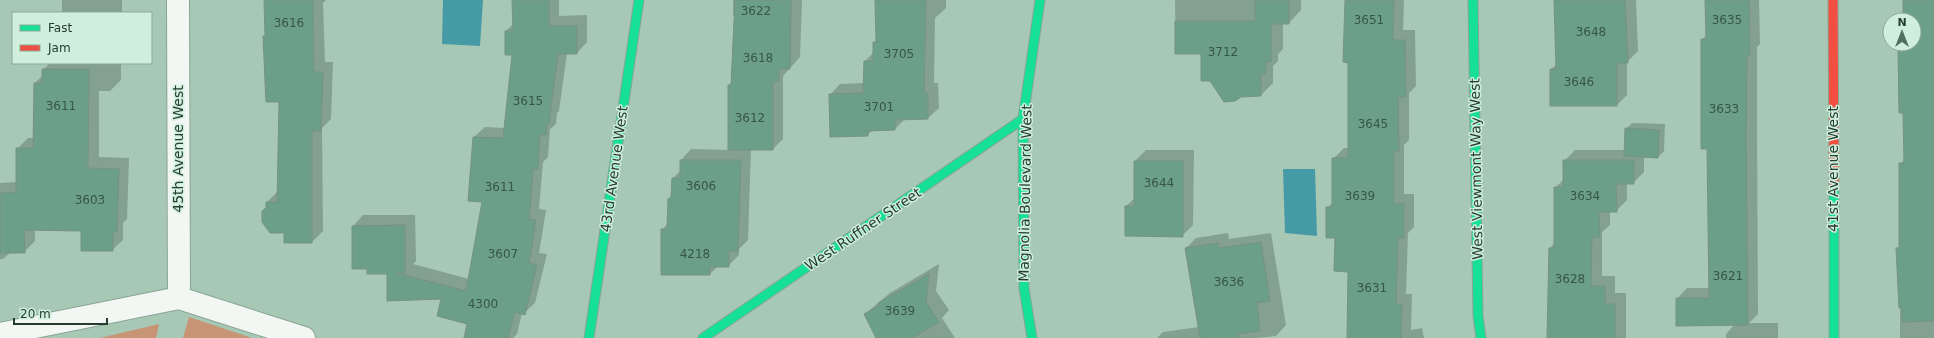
<svg xmlns="http://www.w3.org/2000/svg" width="1934" height="338" viewBox="0 0 1934 338" font-family="'DejaVu Sans',sans-serif">
	<style>
		.forest { fill: #c79475 }
		.water { fill: #469aa6 }
		.shadow { fill: #0003 }
		.building { fill: #6c9f89; stroke: #779282 }
		.lines { fill: none; stroke-linecap: round; stroke-linejoin: round }
		.street-casing { stroke: #8aa495; stroke-width: 24 }
		.fast-casing { stroke: #8aa495; stroke-width: 11 }
		.jam-casing { stroke: #8aa495; stroke-width: 11 }
		.street { stroke: #f2f7f4; stroke-width: 22 }
		.fast { stroke: #16e098; stroke-width: 9 }
		.jam { stroke: #f24e42; stroke-width: 9 }
		.labels { text-anchor: middle; dominant-baseline: central; stroke-width: 3; stroke-linejoin: round; paint-order: stroke }
		.number-label { font-size: 12px; fill: #365646 }
		.street-label { font-size: 14px; fill: #243d2f; stroke: #d0eedc }
	</style>
	<rect width="100%" height="100%" fill="#a6c8b4"/>
	<!-- forest -->
	<path class="forest" d="M189,317L252,338H183Z
		M159,324L156,338H100Z"/>
	<!-- water -->
	<path class="water" d="M443,0H483L480,46L442,44Z
		M1283,169H1315L1317,236L1285,233Z"/>
	<!-- shadow -->
	<path class="shadow" d="M62,0H122V13H62Z
		M265,0H326L323,3L325,62H333L331,119L322,128L323,231L312,242L285,232L267,207V202L278,191L280,102L265,92L264,37L266,35Z
		M513,0H559V16L587,15V42L577,53H567L559,111L557,113L556,124L550,129L548,157L543,162L539,209L546,210L539,253L547,254L535,303L524,313H522L517,334L513,338H481L468,323L442,298L388,272L368,268L353,226L363,215H415L416,261L413,264L469,279L483,202L474,137L485,127L505,128L513,54L506,31L514,23Z
		M733,0H802L800,57L783,76V139L773,149H751L748,240L739,249V255L728,266H718L710,274L662,230L668,223L672,196L673,178L681,170V160L691,149L729,150V85L732,82L735,16H733Z
		M876,0H946V8L935,18L934,83H938L939,108L928,118L905,119L895,129L873,130L867,135L830,95L840,84L864,83L865,61L874,52V43L877,40Z
		M1175,0H1301V10L1289,23H1283V49L1278,54V61L1273,66V83L1261,95L1202,53H1176Z
		M1346,0H1404L1403,30H1415L1416,86L1409,93V140L1404,145V194H1414V227L1408,233L1406,294H1412L1411,330L1422,328L1424,338H1362L1349,271L1327,208L1333,202V159L1344,148H1349V62Z
		M1555,0H1636L1638,51L1627,62V95L1617,105L1551,69L1557,64Z
		M1706,0H1759L1760,44L1757,47V124L1758,314L1749,323H1778V338H1726V334L1735,324L1677,299L1687,288H1709L1708,148L1702,40L1706,35Z
		M1903,0H1934V338H1900V271L1897,248L1900,246V164L1905,159L1904,112L1899,46L1900,44H1914V20H1904Z
		M50,63H121V80L110,91H99V157L129,158L127,219L123,223V240L112,250L82,230L35,229V241L24,252H11L3,259H0V183L17,182V149L28,138H34L35,83L43,75V70Z
		M1632,123L1665,124L1664,151L1658,157L1644,156V172L1633,183H1627V200L1616,211H1610V225L1602,232V276H1615V293H1626V338H1548L1550,248L1555,242V188L1564,179V161L1575,150H1625L1626,129Z
		M1146,150H1194L1193,225L1182,236L1126,206L1135,198V161Z
		M1228,233L1229,239L1271,233L1286,325L1276,336L1256,338H1157L1163,332L1199,327L1186,248L1196,238Z
		M939,264L936,291L949,310L942,318L955,338H877L865,314L890,293Z"/>
	<!-- building -->
	<path class="building" d="M264,0H313L314,72H323L321,131H312V243H284V233H270L262,222V211L266,208V202H277L279,102H266L263,36H265Z
		M512,0H549V26H577V54H558L549,123L547,125L546,135H540L538,169H533L529,219L536,220L529,263L537,265L525,315L515,312L508,338H464L467,324L437,316L441,299L387,301V274H367V269H352V226L405,225V273H397L466,291L482,202L468,201L473,137L503,138L512,55H505V31L513,30Z
		M735,0H791L790,69H779V82H773V150H728V85H731Z
		M875,0H926L924,93H928V119L895,120V130L868,131V136L830,137L829,94L863,93L864,61H873V42H876Z
		M1255,0H1289V24H1271V62H1266V74H1261V96L1241,97L1235,101L1224,102L1210,81H1201V54H1175V21H1255Z
		M1345,0H1394L1393,40H1405L1406,97H1398L1399,151H1394V204H1404V238H1398L1396,304H1402L1401,338H1347L1348,272L1334,271L1335,238H1326V207H1332V158H1348V63L1343,62Z
		M1554,0H1625L1628,63H1617V106H1550V69H1556Z
		M1705,0H1749L1750,56H1747L1746,135L1748,325L1676,326V298H1709L1707,149H1701V39H1706Z
		M1903,0H1934V321L1902,322V308H1899L1896,248H1899V163H1904L1903,113H1899L1898,45L1914,44V20H1903Z
		M42,69H89L88,168L119,169L117,231L113,233V251H81V231L24,230L25,253H0V193L16,192V148H33L34,83H42Z
		M1625,128L1659,130L1658,158L1624,156Z
		M680,160H741L738,251H729V267H710V275H661V229H667L668,199L671,197L672,178H680Z
		M1563,160H1634V184H1616L1617,212H1599L1600,237H1592L1591,286H1605V304H1615V338H1547L1549,248H1554V187H1563Z
		M1134,161H1183V237L1125,236V206H1134Z
		M1261,242L1270,301L1257,303L1260,331L1238,334L1239,338H1200L1185,248L1218,243L1219,248Z
		M929,274L926,302L939,322L912,338H876L864,314L879,305L878,303Z"/>
	<g class="lines">
		<!-- street casing -->
		<g class="street-casing">
			<path id="street" d="M178,0L179,298
				M0,334L179,298L304,338"/>
		</g>
		<!-- fast casing -->
		<g class="fast-casing">
			<path id="fast" d="M1473,0L1478,316L1481,338
				M1834,184V338
				M589,338L639,0
				M703,338L1023,119
				M1032,338L1024,288L1023,119L1040,0"/>
		</g>
		<!-- jam casing -->
		<g class="jam-casing">
			<path id="jam" d="M1833,0L1834,184"/>
		</g>
		<!-- street -->
		<use href="#street" class="street"/>
		<!-- fast -->
		<use href="#fast" class="fast"/>
		<!-- jam -->
		<use href="#jam" class="jam"/>
	</g>
	<g class="labels">
		<!-- number labels -->
		<g class="number-label">
			<text x="756" y="11">3622</text>
			<text x="1369" y="20">3651</text>
			<text x="1727" y="20">3635</text>
			<text x="289" y="23">3616</text>
			<text x="1591" y="32">3648</text>
			<text x="1223" y="52">3712</text>
			<text x="899" y="54">3705</text>
			<text x="758" y="58">3618</text>
			<text x="1579" y="82">3646</text>
			<text x="528" y="101">3615</text>
			<text x="61" y="106">3611</text>
			<text x="879" y="107">3701</text>
			<text x="1724" y="109">3633</text>
			<text x="750" y="118">3612</text>
			<text x="1373" y="124">3645</text>
			<text x="1159" y="183">3644</text>
			<text x="701" y="186">3606</text>
			<text x="500" y="187">3611</text>
			<text x="1360" y="196">3639</text>
			<text x="1585" y="196">3634</text>
			<text x="90" y="200">3603</text>
			<text x="503" y="254">3607</text>
			<text x="695" y="254">4218</text>
			<text x="1728" y="276">3621</text>
			<text x="1570" y="279">3628</text>
			<text x="1229" y="282">3636</text>
			<text x="1372" y="288">3631</text>
			<text x="483" y="304">4300</text>
			<text x="900" y="311">3639</text>
		</g>
		<!-- street labels -->
		<g class="street-label">
			<text transform="translate(178 149) rotate(-90)">45th Avenue West</text>
			<text transform="translate(614 169) rotate(-82)">43rd Avenue West</text>
			<text transform="translate(1476 169) rotate(-91)">West Viewmont Way West</text>
			<text transform="translate(1833 169) rotate(-90)">41st Avenue West</text>
			<text transform="translate(1025 193) rotate(-89)">Magnolia Boulevard West</text>
			<text transform="translate(863 229) rotate(-34)">West Ruffner Street</text>
		</g>
	</g>
	<!-- legend -->
	<rect x="12" y="12" width="140" height="52" fill="#d0eedc" stroke="#8ba797"/>
	<rect x="20" y="25" width="20" height="6" fill="#16e098" stroke="#8ba797"/>
	<text x="48" y="32" font-size="12" fill="#243d2f">Fast</text>
	<rect x="20" y="45" width="20" height="6" fill="#f24e42" stroke="#8ba797"/>
	<text x="48" y="52" font-size="12" fill="#243d2f">Jam</text>
	<!-- north arrow -->
	<g transform="translate(1902 32)"><circle r="19" fill="#d0eedc" stroke="#8ba797"/>
	<path d="M0-3L7 15L0 10L-7 15Z" fill="#526e5e"/>
	<text y="-6" font-size="11" font-weight="bold" text-anchor="middle" fill="#243d2f">N</text>
	</g>
	<!-- scale -->
	<path d="M14 318v6h93v-6" fill="none" stroke="#243d2f" stroke-width="2"/>
	<text x="20" y="318" font-size="12" fill="#243d2f" stroke="#d0eedc" stroke-width="3" paint-order="stroke">20 m</text>
</svg>
